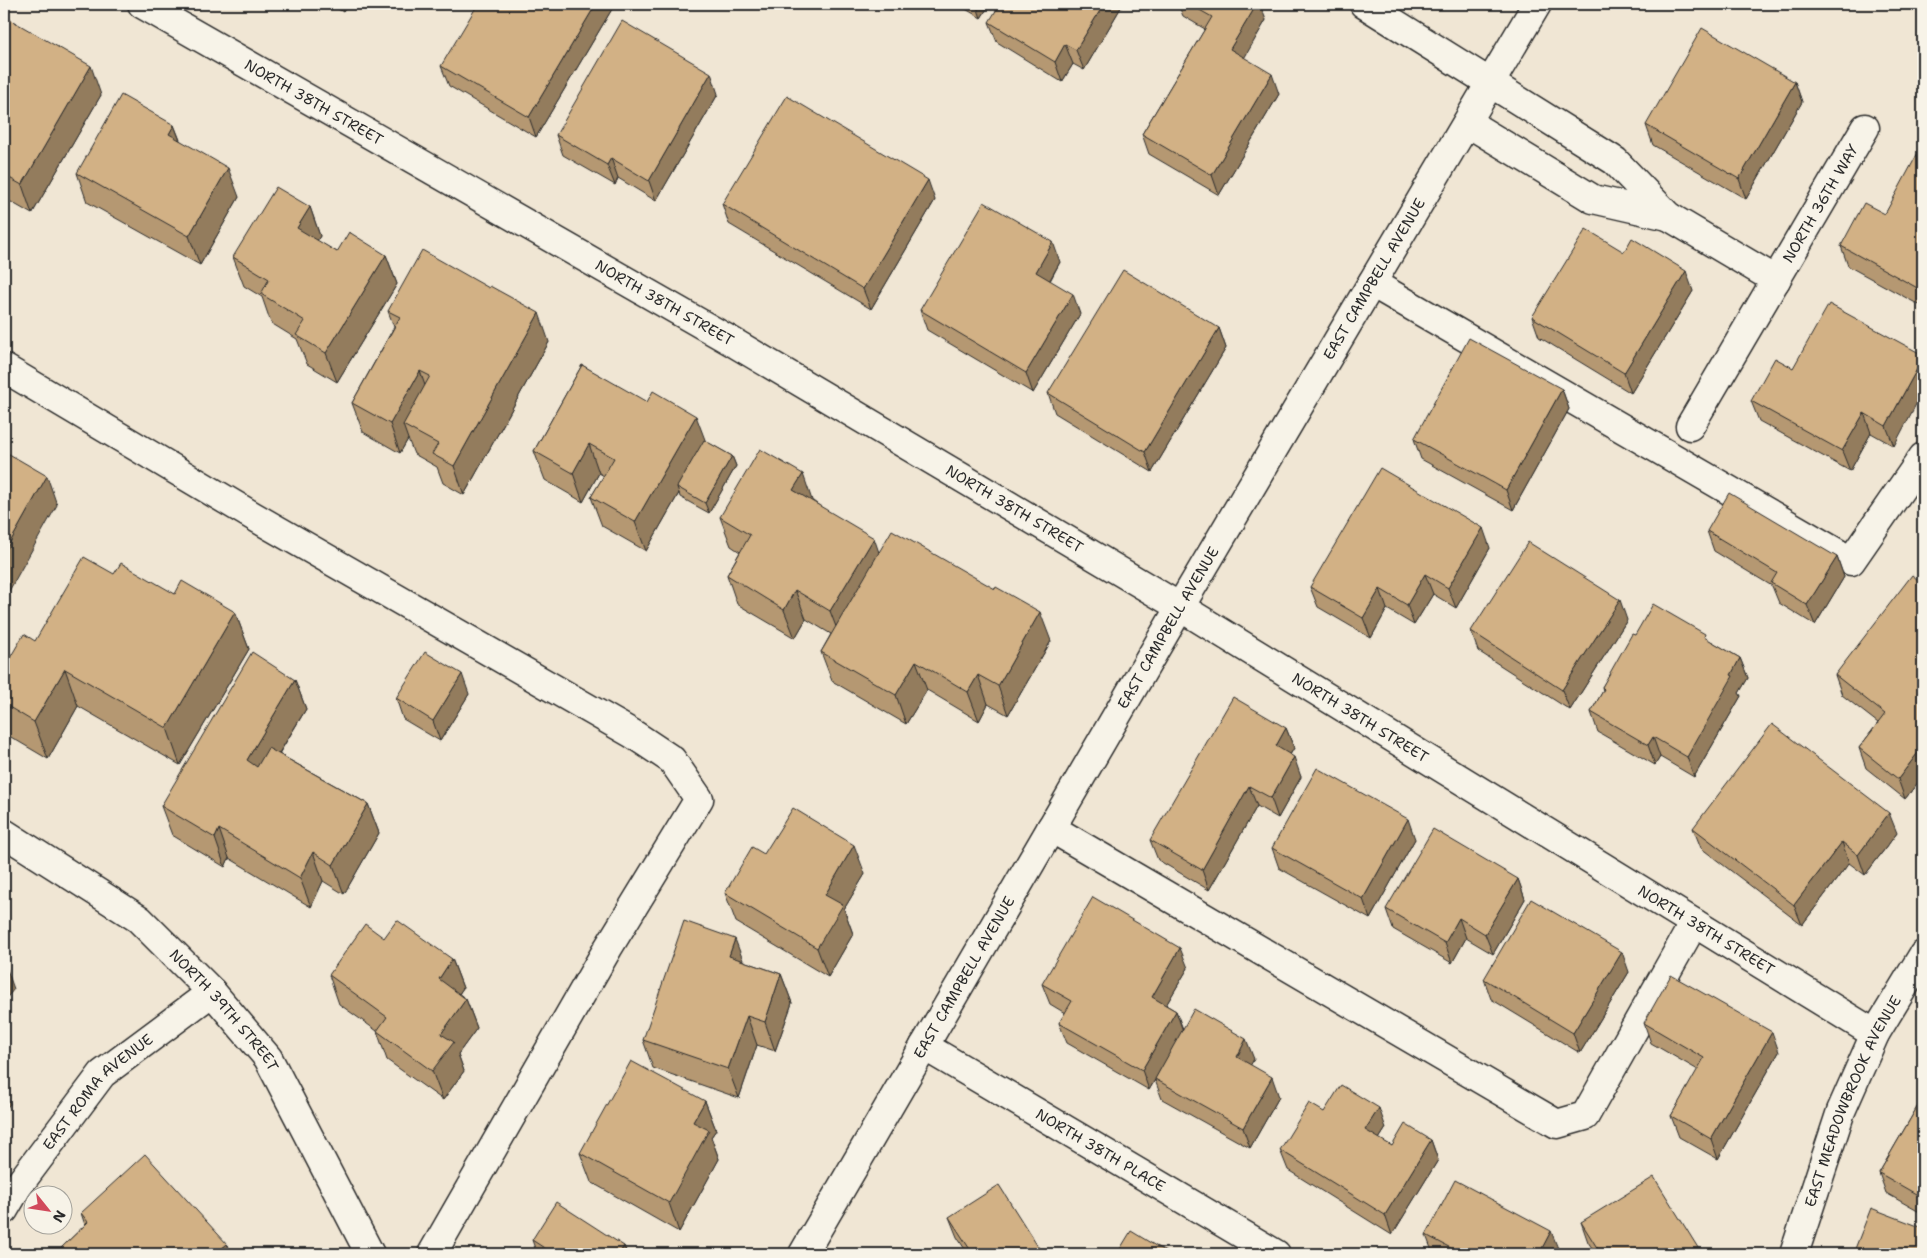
<svg xmlns="http://www.w3.org/2000/svg" width="1927" height="1258" viewBox="0 0 1927 1258" font-family="'Shantell Sans',sans-serif">
	<style>
		.lines { fill: none; stroke-linecap: round; stroke-linejoin: round }
		.minor-casing { stroke: #2b2b2b; stroke-width: 31 }
		.minor { stroke: #f7f3e8; stroke-width: 28 }
		.wall { fill: #b59872; stroke: #2b2b2b }
		.shaded-wall { fill: #937c5d; stroke: #2b2b2b }
		.building { fill: #d2b185; stroke: #2b2b2b }
		.labels { text-anchor: middle; dominant-baseline: central; stroke-width: 4; stroke-linejoin: round; paint-order: stroke }
		.street-label { font-size: 15px; fill: #2b2b2b; stroke: #f7f3e8 }
	</style>
	<rect width="100%" height="100%" fill="#f0e6d4"/>
	<filter id="ink" filterUnits="userSpaceOnUse"><feTurbulence type="fractalNoise" baseFrequency=".02" numOctaves="2"/><feDisplacementMap in="SourceGraphic" scale="10" xChannelSelector="R" yChannelSelector="G"/><feConvolveMatrix kernelMatrix="1 2 1 2 8 2 1 2 1" color-interpolation-filters="sRGB"/></filter>
	<g filter="url(#ink)">
		<g class="lines">
			<!-- minor casing -->
			<g class="minor-casing">
				<g id="minor">
					<path id="s1" d="M142,4L731,341L1180,607L1875,1034"/>
					<path d="M1364,4L1615,161L1668,216L1776,280"/>
					<path d="M1468,123L1593,199L1668,216"/>
					<path d="M1372,283L1851,561L1923,457"/>
					<path d="M4,368L253,516L633,734L672,760L699,799L608,948L432,1254"/>
					<path id="s2" d="M1690,426L1865,128"/>
					<path d="M1051,828L1557,1124L1585,1116L1694,923"/>
					<path id="s3" d="M4,833L139,919L212,992L268,1058L370,1254"/>
					<path id="s4" d="M924,1046L1276,1254"/>
					<path id="s5" d="M4,1210L18,1186L102,1074L212,992"/>
					<path id="s6" d="M803,1254L1180,607L1537,4"/>
					<path id="s7" d="M1794,1254L1841,1111L1875,1034L1923,955"/>
				</g>
			</g>
			<!-- minor -->
			<use href="#minor" class="minor"/>
		</g>
		<!-- wall -->
		<path class="wall" d="M330,4H348L343,12Z
			M615,4L536,137L449,86L441,66Z
			M957,4H990L981,18Z
			M1123,4L1084,70L1073,64L1062,82L997,42L989,22Z
			M1178,4H1257L1266,20L1244,57L1279,94L1219,195L1149,154L1142,134L1205,29L1183,16Z
			M4,16L101,95L32,214L4,198Z
			M1795,82L1802,102L1746,199L1653,145L1646,125Z
			M718,94L656,201L618,178L615,185L563,155L556,135Z
			M174,125L180,140L239,197L200,265L87,202L77,173Z
			M1923,151V307L1848,266L1841,246L1885,214Z
			M935,200L871,309L729,224L722,204Z
			M310,207L320,236L317,241L337,252L386,255L397,284L337,382L307,364L297,339L271,323L262,297L244,286L233,257Z
			M1624,252L1693,291L1631,393L1539,337L1532,317Z
			M1060,262L1050,281L1080,314L1033,393L927,330L920,310Z
			M388,311L549,342L464,495L443,483L437,467L414,454L408,439L400,453L363,432L352,403L394,327Z
			M1219,328L1226,348L1152,472L1055,413L1048,393Z
			M1923,355L1894,446L1871,433L1850,471L1759,421L1751,401L1793,368Z
			M582,365L705,441L732,456L736,466L709,513L680,497L679,493L646,551L602,526L591,497L604,476L599,473L583,502L545,480L534,451Z
			M1562,389L1569,409L1513,510L1421,459L1414,439Z
			M813,501L879,552L1051,641L1008,715L988,704L979,721L927,690L906,724L832,681L821,652L831,634L806,619L795,638L737,604L727,575L740,552L731,546L720,517Z
			M1707,531L1837,557L1844,577L1815,625L1779,603L1772,586L1714,551Z
			M1490,548L1456,608L1433,594L1414,625L1387,609L1371,638L1318,607L1310,587Z
			M114,574L175,594L235,612L249,649L180,765L78,706L48,759L4,733V668Z
			M1923,584V776L1905,799L1866,768L1859,748L1878,723L1842,695L1835,675Z
			M1627,620L1570,710L1478,651L1471,631Z
			M1635,635L1707,639L1740,658L1748,678L1739,693L1741,696L1694,777L1660,757L1655,765L1598,732L1591,712L1603,691L1602,687Z
			M295,680L306,709L279,754L368,804L379,833L344,894L323,881L311,907L229,858L225,867L172,835L161,806Z
			M469,694L440,741L403,719L396,698Z
			M1286,728L1294,748L1290,755L1301,777L1278,818L1257,806L1209,890L1158,860L1150,840Z
			M1693,828L1897,833L1865,875L1849,863L1802,925L1701,848Z
			M1415,839L1370,919L1279,868L1272,848Z
			M764,854L865,874L844,909L853,934L828,977L736,922L725,893Z
			M1518,879L1525,899L1493,954L1466,938L1452,963L1393,929L1386,909Z
			M384,938L452,959L463,988L459,994L466,999L477,1028L458,1054L464,1071L443,1100L387,1060L377,1031L339,1004L329,975Z
			M743,961L781,974L792,1003L775,1051L757,1045L739,1098L653,1068L643,1040Z
			M1188,968L1166,1005L1176,1011L1183,1029L1254,1059L1250,1065L1279,1097L1250,1148L1162,1099L1155,1080L1149,1090L1067,1043L1059,1023L1065,1013L1050,1004L1042,984Z
			M1629,972L1580,1053L1491,999L1484,979Z
			M1644,1023L1779,1052L1718,1159L1679,1137L1671,1116L1698,1070L1651,1043Z
			M1923,1097V1214L1886,1193L1879,1173Z
			M705,1101L716,1130L711,1137L719,1159L679,1232L591,1182L580,1153Z
			M1324,1112L1386,1128L1379,1139L1392,1146L1431,1140L1438,1160L1392,1235L1288,1170L1280,1150Z
			M81,1213L230,1254H62L60,1249L85,1225Z
			M949,1217L1043,1254H968L957,1237Z
			M1581,1222L1701,1254H1596L1588,1242Z
			M1426,1235L1559,1251L1557,1254H1433Z
			M532,1240L624,1246L627,1254H537Z"/>
		<!-- shaded-wall -->
		<path class="shaded-wall" d="M340,4H348L343,12Z
			M596,4H615L536,137L529,117Z
			M976,4H990L981,18Z
			M1104,4H1123L1084,70L1076,50Z
			M1257,4H1260L1266,20L1238,69L1230,49Z
			M1065,44L1073,64L1062,82L1055,62Z
			M91,66L101,95L32,214L22,185Z
			M711,73L718,94L656,201L649,181Z
			M1272,74L1279,94L1219,195L1212,175Z
			M1795,82L1802,102L1746,199L1739,179Z
			M174,125L185,154L169,134Z
			M611,158L618,178L615,185L607,165Z
			M228,168L239,197L200,265L189,236Z
			M928,180L935,200L871,309L863,289Z
			M310,207L320,236L307,257L297,228Z
			M1053,242L1060,262L1043,292L1036,272Z
			M386,255L397,284L337,382L326,353Z
			M1686,271L1693,291L1631,393L1624,373Z
			M1073,294L1080,314L1033,393L1026,373Z
			M539,313L549,342L464,495L454,466Z
			M1219,328L1226,348L1152,472L1145,452Z
			M1923,358V391L1894,446L1886,426Z
			M420,371L430,400L403,425L408,439L400,453L390,424Z
			M1562,389L1569,409L1513,510L1506,490Z
			M1864,413L1871,433L1850,471L1842,451Z
			M696,416L707,445L677,487L679,493L646,551L635,522Z
			M589,444L599,473L583,502L573,473Z
			M732,456L736,466L709,513L705,503Z
			M803,474L813,503L793,490Z
			M47,476L57,505L4,600V553Z
			M1483,528L1490,548L1456,608L1448,588Z
			M874,538L884,567L841,640L830,611Z
			M1837,557L1844,577L1815,625L1807,605Z
			M1425,574L1433,594L1414,625L1407,605Z
			M1380,589L1387,609L1371,638L1363,618Z
			M795,590L806,619L795,638L784,610Z
			M1620,600L1627,620L1570,710L1562,690Z
			M235,612L249,649L180,765L167,728Z
			M1040,612L1051,641L1008,715L998,686Z
			M1740,658L1748,678L1739,693L1741,696L1694,777L1687,757Z
			M916,661L927,690L906,724L896,695Z
			M65,669L78,706L48,759L34,722Z
			M462,674L469,694L440,741L433,721Z
			M978,675L988,704L979,721L968,692Z
			M295,680L306,709L257,789L247,760Z
			M1286,728L1294,748L1283,766L1276,746Z
			M1653,737L1660,757L1655,765L1648,745Z
			M1923,746V776L1905,799L1898,779Z
			M1294,757L1301,777L1278,818L1271,798Z
			M1249,786L1257,806L1209,890L1202,870Z
			M368,804L379,833L344,894L333,865Z
			M1889,813L1897,833L1865,875L1858,855Z
			M1408,819L1415,839L1370,919L1363,899Z
			M219,829L229,858L225,867L215,838Z
			M1842,842L1849,863L1802,925L1794,905Z
			M854,845L865,874L844,909L853,934L828,977L817,948L825,895Z
			M313,852L323,881L311,907L300,878Z
			M1518,879L1525,899L1493,954L1485,934Z
			M1459,918L1466,938L1452,963L1445,943Z
			M735,939L746,968L729,956Z
			M1180,948L1188,968L1159,1017L1152,997Z
			M1622,952L1629,972L1580,1053L1573,1033Z
			M452,959L463,988L449,1008L439,979Z
			M4,961L14,989L4,1001Z
			M781,974L792,1003L775,1051L765,1022Z
			M466,999L477,1028L458,1054L464,1071L443,1100L432,1071L441,1034Z
			M1176,1011L1183,1031L1149,1090L1142,1070Z
			M747,1016L757,1045L739,1098L728,1069Z
			M1772,1032L1779,1052L1718,1159L1711,1139Z
			M1246,1039L1254,1059L1244,1077L1237,1057Z
			M1272,1077L1279,1097L1250,1148L1243,1128Z
			M4,1087L10,1104L4,1111Z
			M705,1101L716,1130L711,1137L719,1159L679,1232L669,1203L693,1122Z
			M1379,1108L1386,1128L1372,1150L1365,1130Z
			M1431,1140L1438,1160L1392,1235L1385,1215Z
			M1551,1231L1559,1251L1557,1254H1539Z
			M227,1244L230,1254H215Z
			M624,1246L627,1254H619Z
			M1700,1251L1701,1254H1694Z"/>
		<!-- building -->
		<path class="building" d="M478,4H596L529,117L441,66Z
			M1000,4H1104L1076,50L1065,44L1055,62L989,22Z
			M1189,4H1257L1230,49L1272,74L1212,175L1142,134L1212,17Z
			M4,16L91,66L22,185L4,175Z
			M622,21L711,73L649,181L611,158L607,165L556,135Z
			M1702,28L1795,82L1739,179L1646,125Z
			M121,95L174,125L169,134L228,168L189,236L77,173Z
			M787,96L928,180L863,289L722,204Z
			M1920,149L1923,151V291L1841,246L1864,203L1885,214Z
			M276,187L310,207L297,228L337,252L349,232L386,255L326,353L296,335L305,321L261,294L269,279L233,257Z
			M984,202L1053,242L1036,272L1073,294L1026,373L920,310Z
			M1586,229L1624,252L1632,238L1686,271L1624,373L1532,317Z
			M422,250L489,288L490,286L539,313L454,466L432,454L438,444L403,425L430,376L420,371L390,424L352,403L400,317L388,311Z
			M1123,270L1219,328L1145,452L1048,393Z
			M1829,304L1923,355V358L1886,426L1864,413L1842,451L1751,401L1775,358L1793,368Z
			M1469,338L1562,389L1506,490L1414,439Z
			M582,365L647,402L653,391L696,416L635,522L591,497L614,458L589,444L573,473L534,451Z
			M704,440L732,456L705,503L677,487Z
			M760,449L803,474L793,490L874,538L830,611L795,590L784,610L727,575L750,535L720,517Z
			M4,451L47,476L4,553Z
			M1380,468L1483,528L1448,588L1425,574L1407,605L1380,589L1363,618L1310,587Z
			M1729,493L1837,557L1807,605L1771,583L1777,573L1707,531Z
			M892,530L995,589L996,587L1040,612L998,686L978,675L968,692L916,661L896,695L821,652Z
			M1528,542L1620,600L1562,690L1471,631Z
			M84,557L114,574L121,563L175,594L182,581L235,612L167,728L65,669L34,722L4,704V668L24,634L35,641Z
			M1912,575L1923,584V746L1898,779L1859,748L1885,714L1835,675Z
			M1653,604L1705,634L1704,637L1740,658L1731,675L1733,676L1687,757L1653,737L1648,745L1591,712L1604,689L1602,687L1632,634L1635,635Z
			M252,652L295,680L247,760L257,767L268,748L368,804L333,865L313,852L300,878L219,829L215,838L161,806Z
			M425,652L462,674L433,721L396,698Z
			M1233,697L1286,728L1276,746L1294,757L1271,798L1249,786L1202,870L1150,840Z
			M1772,724L1889,813L1858,855L1842,842L1794,905L1693,828Z
			M1317,768L1408,819L1363,899L1272,848Z
			M793,808L854,845L825,895L843,905L817,948L725,893L752,847L764,854Z
			M1433,829L1518,879L1485,934L1459,918L1445,943L1386,909Z
			M1093,897L1180,948L1152,997L1176,1011L1142,1070L1059,1023L1072,1001L1042,984Z
			M1531,899L1622,952L1573,1033L1484,979Z
			M397,920L452,959L439,979L466,999L441,1034L454,1042L432,1071L377,1031L387,1017L329,975L365,924L384,938Z
			M684,921L735,939L729,956L781,974L765,1022L747,1016L728,1069L643,1040Z
			M1671,975L1772,1032L1711,1139L1671,1116L1704,1058L1644,1023Z
			M1194,1009L1246,1039L1237,1057L1272,1077L1243,1128L1155,1079Z
			M631,1061L705,1101L693,1122L709,1130L669,1203L580,1153Z
			M1341,1085L1379,1108L1365,1130L1392,1146L1405,1124L1431,1140L1385,1215L1280,1150L1309,1103L1324,1112Z
			M1923,1097V1198L1879,1173Z
			M145,1154L227,1244L215,1254H65L60,1249L88,1222L81,1213Z
			M1654,1177L1700,1251L1694,1254H1601L1581,1222Z
			M1455,1180L1551,1231L1539,1254H1462L1426,1235Z
			M999,1185L1042,1253L1041,1254H973L949,1217Z
			M556,1202L624,1246L619,1254H546L549,1251L532,1240Z
			M1871,1208L1923,1228V1254H1853Z
			M1131,1231L1169,1254H1117Z"/>
	</g>
	<g class="labels">
		<!-- street labels -->
		<g class="street-label">
			<text stroke="none"><textPath href="#s1" startOffset="198">NORTH 38TH STREET</textPath></text>
			<text stroke="none"><textPath href="#s2" startOffset="258">NORTH 36TH WAY</textPath></text>
			<text stroke="none"><textPath href="#s6" startOffset="1130">EAST CAMPBELL AVENUE</textPath></text>
			<text stroke="none"><textPath href="#s1" startOffset="602">NORTH 38TH STREET</textPath></text>
			<text stroke="none"><textPath href="#s1" startOffset="1008">NORTH 38TH STREET</textPath></text>
			<text stroke="none"><textPath href="#s6" startOffset="725">EAST CAMPBELL AVENUE</textPath></text>
			<text stroke="none"><textPath href="#s1" startOffset="1412">NORTH 38TH STREET</textPath></text>
			<text stroke="none"><textPath href="#s1" startOffset="1818">NORTH 38TH STREET</textPath></text>
			<text stroke="none"><textPath href="#s6" startOffset="320">EAST CAMPBELL AVENUE</textPath></text>
			<text stroke="none"><textPath href="#s3" startOffset="285">NORTH 39TH STREET</textPath></text>
			<text stroke="none"><textPath href="#s5" startOffset="152">EAST ROMA AVENUE</textPath></text>
			<text stroke="none"><textPath href="#s7" startOffset="164">EAST MEADOWBROOK AVENUE</textPath></text>
			<text stroke="none"><textPath href="#s4" startOffset="205">NORTH 38TH PLACE</textPath></text>
		</g>
	</g>
	<!-- margin -->
	<rect width="1927" height="1258" fill="none" stroke="#f7f3e8" stroke-width="20"/>
	<rect x="10" y="10" width="1907" height="1238" fill="none" stroke="#2b2b2b" stroke-width="2" filter="url(#ink)"/>
	<!-- north arrow -->
	<g transform="translate(48 1210) rotate(120)"><circle r="24" fill="#f7f3e8" stroke="#a5a39c"/>
	<path d="M0-4L9 19L0 12L-9 19Z" fill="#d1495b"/>
	<text y="-8" font-size="14" font-weight="bold" text-anchor="middle" fill="#2b2b2b">N</text>
	</g>
</svg>
